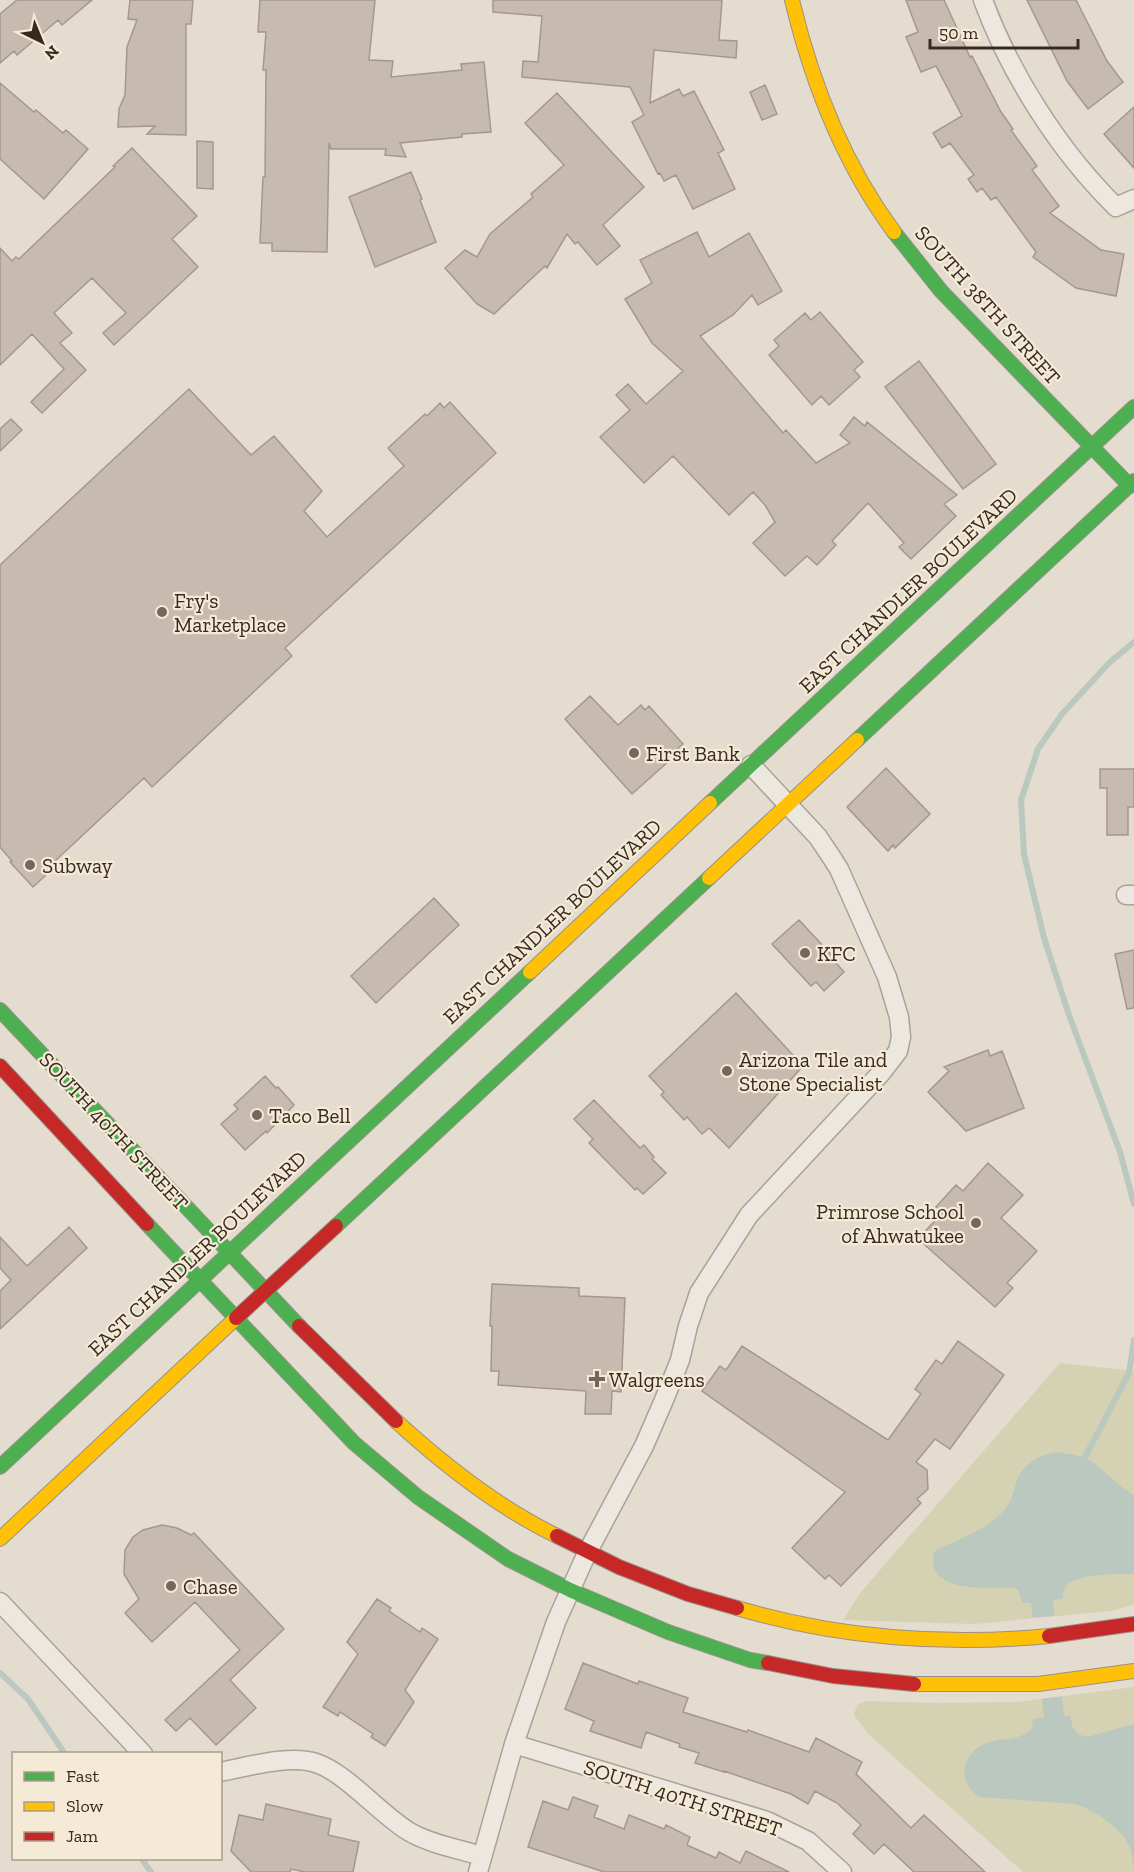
<svg xmlns="http://www.w3.org/2000/svg" width="1134" height="1872" viewBox="0 0 1134 1872" font-family="'Zilla Slab',serif">
	<style>
		.green { fill: #d4d2b2 }
		.water { fill: #bac8bf }
		.pier { fill: #e4dccf }
		.lines { fill: none; stroke-linecap: round; stroke-linejoin: round }
		.stream { stroke: #bac8bf; stroke-width: 6 }
		.building { fill: #c7bbb0; stroke: #a4988e; stroke-width: 1.5 }
		.street-casing { stroke: #a9a298; stroke-width: 21 }
		.fast-casing { stroke: #999188; stroke-width: 16 }
		.slow-casing { stroke: #999188; stroke-width: 16 }
		.jam-casing { stroke: #999188; stroke-width: 16 }
		.street { stroke: #ece8e0; stroke-width: 18 }
		.fast { stroke: #4caf50; stroke-width: 14 }
		.slow { stroke: #ffc107; stroke-width: 14 }
		.jam { stroke: #c62828; stroke-width: 14 }
		.poi-dot { fill: #74685d; stroke: #f4ead6; stroke-width: 2 }
		.labels { text-anchor: middle; dominant-baseline: central; stroke-width: 4.5; stroke-linejoin: round; paint-order: stroke }
		.street-label { font-size: 21px; fill: #382a20; stroke: #f4ead6 }
		.poi-label { font-size: 21px; fill: #382a20; stroke: #f4ead6; text-anchor: start }
	</style>
	<rect width="100%" height="100%" fill="#e4dccf"/>
	<!-- green -->
	<path class="green" d="M1060,1363L1134,1371V1605L1110,1611L975,1624L843,1620L861,1592Z
		M1134,1687V1872H1023L869,1735L854,1715L857,1705L866,1701L937,1703L1017,1702Z"/>
	<!-- water -->
	<path class="water" d="M1058,1452C1068,1454 1078,1455 1087,1459C1104,1468 1115,1485 1134,1495V1574C1118,1574 1072,1573 1064,1589C1063,1591 1063,1597 1063,1599L1053,1600L1064,1716L1070,1715L1073,1728L1078,1734L1087,1737L1134,1724V1871C1133,1863 1132,1854 1130,1847C1122,1828 1094,1810 1075,1804L980,1797C957,1784 961,1754 984,1744C1001,1736 1019,1743 1032,1728L1033,1719L1044,1717L1031,1603H1022L1019,1591L1015,1588C991,1587 924,1595 934,1552C958,1538 987,1531 1005,1509C1012,1501 1013,1493 1016,1483C1021,1465 1040,1454 1058,1452Z"/>
	<!-- pier -->
	<path class="pier" d="M1057,1616L1064,1696L1039,1699L1030,1618Z"/>
	<g class="lines">
		<!-- stream -->
		<path class="stream" d="M1134,642L1110,662L1062,714L1038,749L1021,800L1024,854L1044,938L1069,1015L1120,1152L1134,1204
			M1081,1465L1129,1373L1134,1340
			M0,1673L28,1699L65,1754
			M141,1858L151,1872"/>
	</g>
	<!-- building -->
	<path class="building" d="M17,0H92L62,25L58,20L17,55L14,51L0,63V14Z
		M130,0H193L191,24H186V135L147,134L155,126L118,127L119,109L125,95L127,47L137,20L128,19Z
		M260,0H375L369,60L393,61L391,77L462,70L461,64L484,62L491,132L462,134V137L400,143L406,157L385,155L386,149H331L329,143L327,252L272,251V243H260L263,177H265L266,70H263L266,32H258Z
		M493,0H722L719,40L737,41L736,58L654,50L650,103L679,89L683,96L694,91L724,150L718,153L735,189L693,209L676,175L664,181L660,173L658,174L632,122L644,115L630,87L522,77L523,61L538,62L542,16L493,12Z
		M906,0H944L970,57L972,56L1001,112L1013,129L1011,130L1037,166L1032,170L1059,206L1050,213L1101,250L1124,254L1116,296L1076,288L1033,257L1036,252L996,197L991,200L982,188L977,192L968,179L974,175L950,143L942,148L933,133L962,116L936,66L921,72L906,37L918,32Z
		M1027,0H1076L1107,61L1123,82L1088,109L1067,81Z
		M0,83L34,112L36,110L63,133L66,130L88,149L44,199L0,159Z
		M765,85L777,114L762,120L750,92Z
		M557,93L644,187L603,225L620,246L597,265L578,242L575,244L567,234L547,268L545,266L494,314L477,304L445,268L465,250L477,257L490,234L533,197L531,194L564,165L525,123Z
		M1134,107V168L1104,134Z
		M197,141L213,142V189L197,188Z
		M132,148L197,216L172,239L198,267L114,345L103,333L126,313L92,278L54,313L72,333L60,343L86,370L42,413L31,402L64,369L32,334L0,365V248L12,261L16,257L19,259L115,167L113,166Z
		M411,172L422,199L420,200L436,242L375,267L349,197Z
		M697,232L709,257L749,233L782,291L758,305L752,295L733,315L700,336L783,433L786,430L816,463L850,443L840,435L854,417L865,426L867,422L957,495L944,504L956,516L911,559L899,547L904,543L868,503L832,541L836,545L817,565L807,556L785,576L753,543L775,522L765,505L753,492L729,515L673,456L644,483L600,437L630,410L616,395L628,384L646,404L683,371L652,343L625,299L652,283L640,260Z
		M820,312L863,362L854,370L860,377L829,405L821,396L812,405L769,355L779,346L774,340L805,313L811,320Z
		M919,361L996,464L963,489L885,387Z
		M189,389L251,455L274,436L322,491L304,511L327,537L404,466L388,448L425,414L427,416L440,403L444,408L450,402L496,453L285,648L292,656L152,787L144,778L55,861L58,864L33,887L10,862L12,861L0,847V565Z
		M11,419L22,430L0,451V429Z
		M590,696L618,725L641,705L645,710L649,706L683,744L668,757L670,760L632,794L565,719Z
		M886,768L930,814L895,848L893,845L888,851L847,807Z
		M1100,769H1134V807H1128V835H1107V788H1100Z
		M434,898L459,925L376,1003L351,976Z
		M799,920L837,961L836,963L844,972L824,991L816,982L811,986L772,944Z
		M1134,950V1008L1127,1009L1115,954Z
		M736,993L803,1066L729,1148L709,1128L702,1134L687,1117L684,1120L661,1095L664,1092L649,1076Z
		M988,1050L990,1056L1002,1051L1024,1108L966,1131L928,1092L949,1071L944,1067Z
		M265,1076L276,1088L278,1087L294,1105L267,1133L266,1131L245,1150L221,1124L238,1109L234,1105Z
		M594,1100L640,1148L644,1145L654,1157L652,1159L666,1173L643,1194L637,1188L635,1190L589,1143L593,1139L574,1119Z
		M988,1163L1023,1195L1001,1218L1037,1251L1007,1283L1013,1288L995,1307L918,1239L943,1212L936,1207L956,1185L963,1191Z
		M69,1227L87,1248L0,1329V1291L11,1280L0,1268V1237L27,1266Z
		M492,1284L579,1288V1296L625,1298L621,1392L612,1391L611,1414H585L586,1391L498,1385L499,1371H491L492,1326H490Z
		M958,1341L1004,1375L950,1449L935,1439L916,1462L927,1470L928,1489L917,1499L921,1503L841,1586L829,1575L825,1579L792,1548L845,1492L702,1391L720,1366L726,1370L742,1346L888,1440L921,1394L915,1389L936,1360L942,1364Z
		M162,1525L177,1528L191,1535L194,1533L284,1629L230,1680L256,1708L216,1745L190,1718L176,1731L165,1720L240,1650L195,1602L152,1642L125,1613L139,1599L124,1574L125,1550L133,1537L143,1530Z
		M377,1599L391,1608L389,1611L420,1632L422,1628L438,1639L405,1690L414,1702L385,1746L371,1737L373,1734L340,1712L338,1716L323,1707L358,1654L347,1642Z
		M583,1663L638,1684L639,1681L688,1698L683,1712L747,1732L748,1730L809,1752L816,1738L862,1762L856,1774L911,1828L924,1815L985,1872H914L884,1844L874,1854L853,1834L861,1825L837,1803L815,1791L808,1804L791,1794L724,1771V1772L695,1763L699,1753L679,1747L680,1744L646,1732L641,1748L590,1731L594,1721L565,1709Z
		M573,1797L598,1806L594,1817L624,1829L629,1815L664,1829L666,1825L690,1837L687,1845L716,1858L719,1852L740,1863L746,1851L789,1872H604L528,1847L543,1801L568,1810Z
		M266,1804L331,1819L328,1835L359,1842L353,1872H305L291,1869L290,1872H251L231,1851L239,1815L263,1820Z"/>
	<g class="lines">
		<!-- street casing -->
		<g class="street-casing">
			<path id="street" d="M983,0C1010,74 1060,152 1116,207L1134,199
				M1126,895H1134
				M0,1602L143,1754
				M514,1744L767,1821L808,1841L842,1872
				M220,1772C246,1767 291,1754 316,1763C346,1773 378,1812 408,1831C427,1843 459,1849 481,1856
				M478,1872L514,1744L556,1622L587,1553L644,1446L664,1400L680,1360L688,1326L699,1293L749,1215L881,1073L898,1051L901,1037L899,1017L887,977L839,869L832,858L818,837L751,765"/>
		</g>
		<!-- fast casing -->
		<g class="fast-casing">
			<path id="fast" d="M894,232L941,291L1130,486
				M857,740L1134,481
				M710,803L1134,407
				M0,1010L299,1326
				M147,1224L354,1443L418,1497L508,1559L570,1590L668,1632L750,1660L768,1663
				M336,1226L709,878
				M0,1467L530,972"/>
		</g>
		<!-- slow casing -->
		<g class="slow-casing">
			<path id="slow" d="M792,0C812,84 843,163 894,232
				M709,878L857,740
				M530,972L710,803
				M396,1421C443,1464 499,1508 557,1536
				M0,1539L236,1318
				M737,1608C837,1638 945,1646 1049,1636
				M914,1684H1038L1134,1671"/>
		</g>
		<!-- jam casing -->
		<g class="jam-casing">
			<path id="jam" d="M0,1066L147,1224
				M236,1318L336,1226
				M299,1326L396,1421
				M557,1536L619,1567L688,1594L737,1608
				M1049,1636L1134,1624
				M768,1663L833,1676L914,1684"/>
		</g>
		<!-- street -->
		<use href="#street" class="street"/>
		<!-- fast -->
		<use href="#fast" class="fast"/>
		<!-- slow -->
		<use href="#slow" class="slow"/>
		<!-- jam -->
		<use href="#jam" class="jam"/>
	</g>
	<!-- markers -->
	<g class="poi-dot">
		<circle cx="162" cy="612" r="6"/>
		<circle cx="634" cy="753" r="6"/>
		<circle cx="30" cy="865" r="6"/>
		<circle cx="805" cy="953" r="6"/>
		<circle cx="727" cy="1071" r="6"/>
		<circle cx="257" cy="1115" r="6"/>
		<circle cx="976" cy="1223" r="6"/>
		<path d="M594 1370h6v6h6v6h-6v6h-6v-6h-6v-6h6z"/>
		<circle cx="171" cy="1586" r="6"/>
	</g>
	<g class="labels">
		<!-- street labels -->
		<g class="street-label">
			<text transform="translate(988 305) rotate(48)">SOUTH 38TH STREET</text>
			<text transform="translate(908 590) rotate(-43)">EAST CHANDLER BOULEVARD</text>
			<text transform="translate(552 921) rotate(-43)">EAST CHANDLER BOULEVARD</text>
			<text transform="translate(114 1131) rotate(47)">SOUTH 40TH STREET</text>
			<text transform="translate(197 1253) rotate(-43)">EAST CHANDLER BOULEVARD</text>
			<text transform="translate(683 1798) rotate(18)">SOUTH 40TH STREET</text>
		</g>
		<!-- poi labels -->
		<g class="poi-label">
			<text x="174" y="600">Fry's<tspan x="174" dy="24">Marketplace</tspan></text>
			<text x="646" y="753">First Bank</text>
			<text x="42" y="865">Subway</text>
			<text x="817" y="953">KFC</text>
			<text x="739" y="1059">Arizona Tile and<tspan x="739" dy="24">Stone Specialist</tspan></text>
			<text x="269" y="1115">Taco Bell</text>
			<text x="964" y="1211" text-anchor="end">Primrose School<tspan x="964" dy="24">of Ahwatukee</tspan></text>
			<text x="609" y="1379">Walgreens</text>
			<text x="183" y="1586">Chase</text>
		</g>
	</g>
	<!-- legend -->
	<rect x="12" y="1752" width="210" height="108" fill="#f4ead6" stroke="#a99d8d" stroke-width="1.5"/>
	<rect x="24" y="1772" width="30" height="9" fill="#4caf50" stroke="#a99d8d" stroke-width="1.5"/>
	<text x="66" y="1782" font-size="18" fill="#382a20">Fast</text>
	<rect x="24" y="1802" width="30" height="9" fill="#ffc107" stroke="#a99d8d" stroke-width="1.5"/>
	<text x="66" y="1812" font-size="18" fill="#382a20">Slow</text>
	<rect x="24" y="1832" width="30" height="9" fill="#c62828" stroke="#a99d8d" stroke-width="1.5"/>
	<text x="66" y="1842" font-size="18" fill="#382a20">Jam</text>
	<!-- north arrow -->
	<g transform="translate(42 42) rotate(137)" stroke="#f4ead6" stroke-width="4.5" paint-order="stroke">
	<path d="M0-4.5L10 22L0 15L-10 22Z" fill="#382a20"/>
	<text y="-9" font-size="16" font-weight="bold" text-anchor="middle" fill="#382a20">N</text>
	</g>
	<!-- scale -->
	<path d="M930 39v9h148v-9" fill="none" stroke="#382a20" stroke-width="3"/>
	<text x="939" y="39" font-size="18" fill="#382a20" stroke="#f4ead6" stroke-width="4.5" paint-order="stroke">50 m</text>
</svg>
